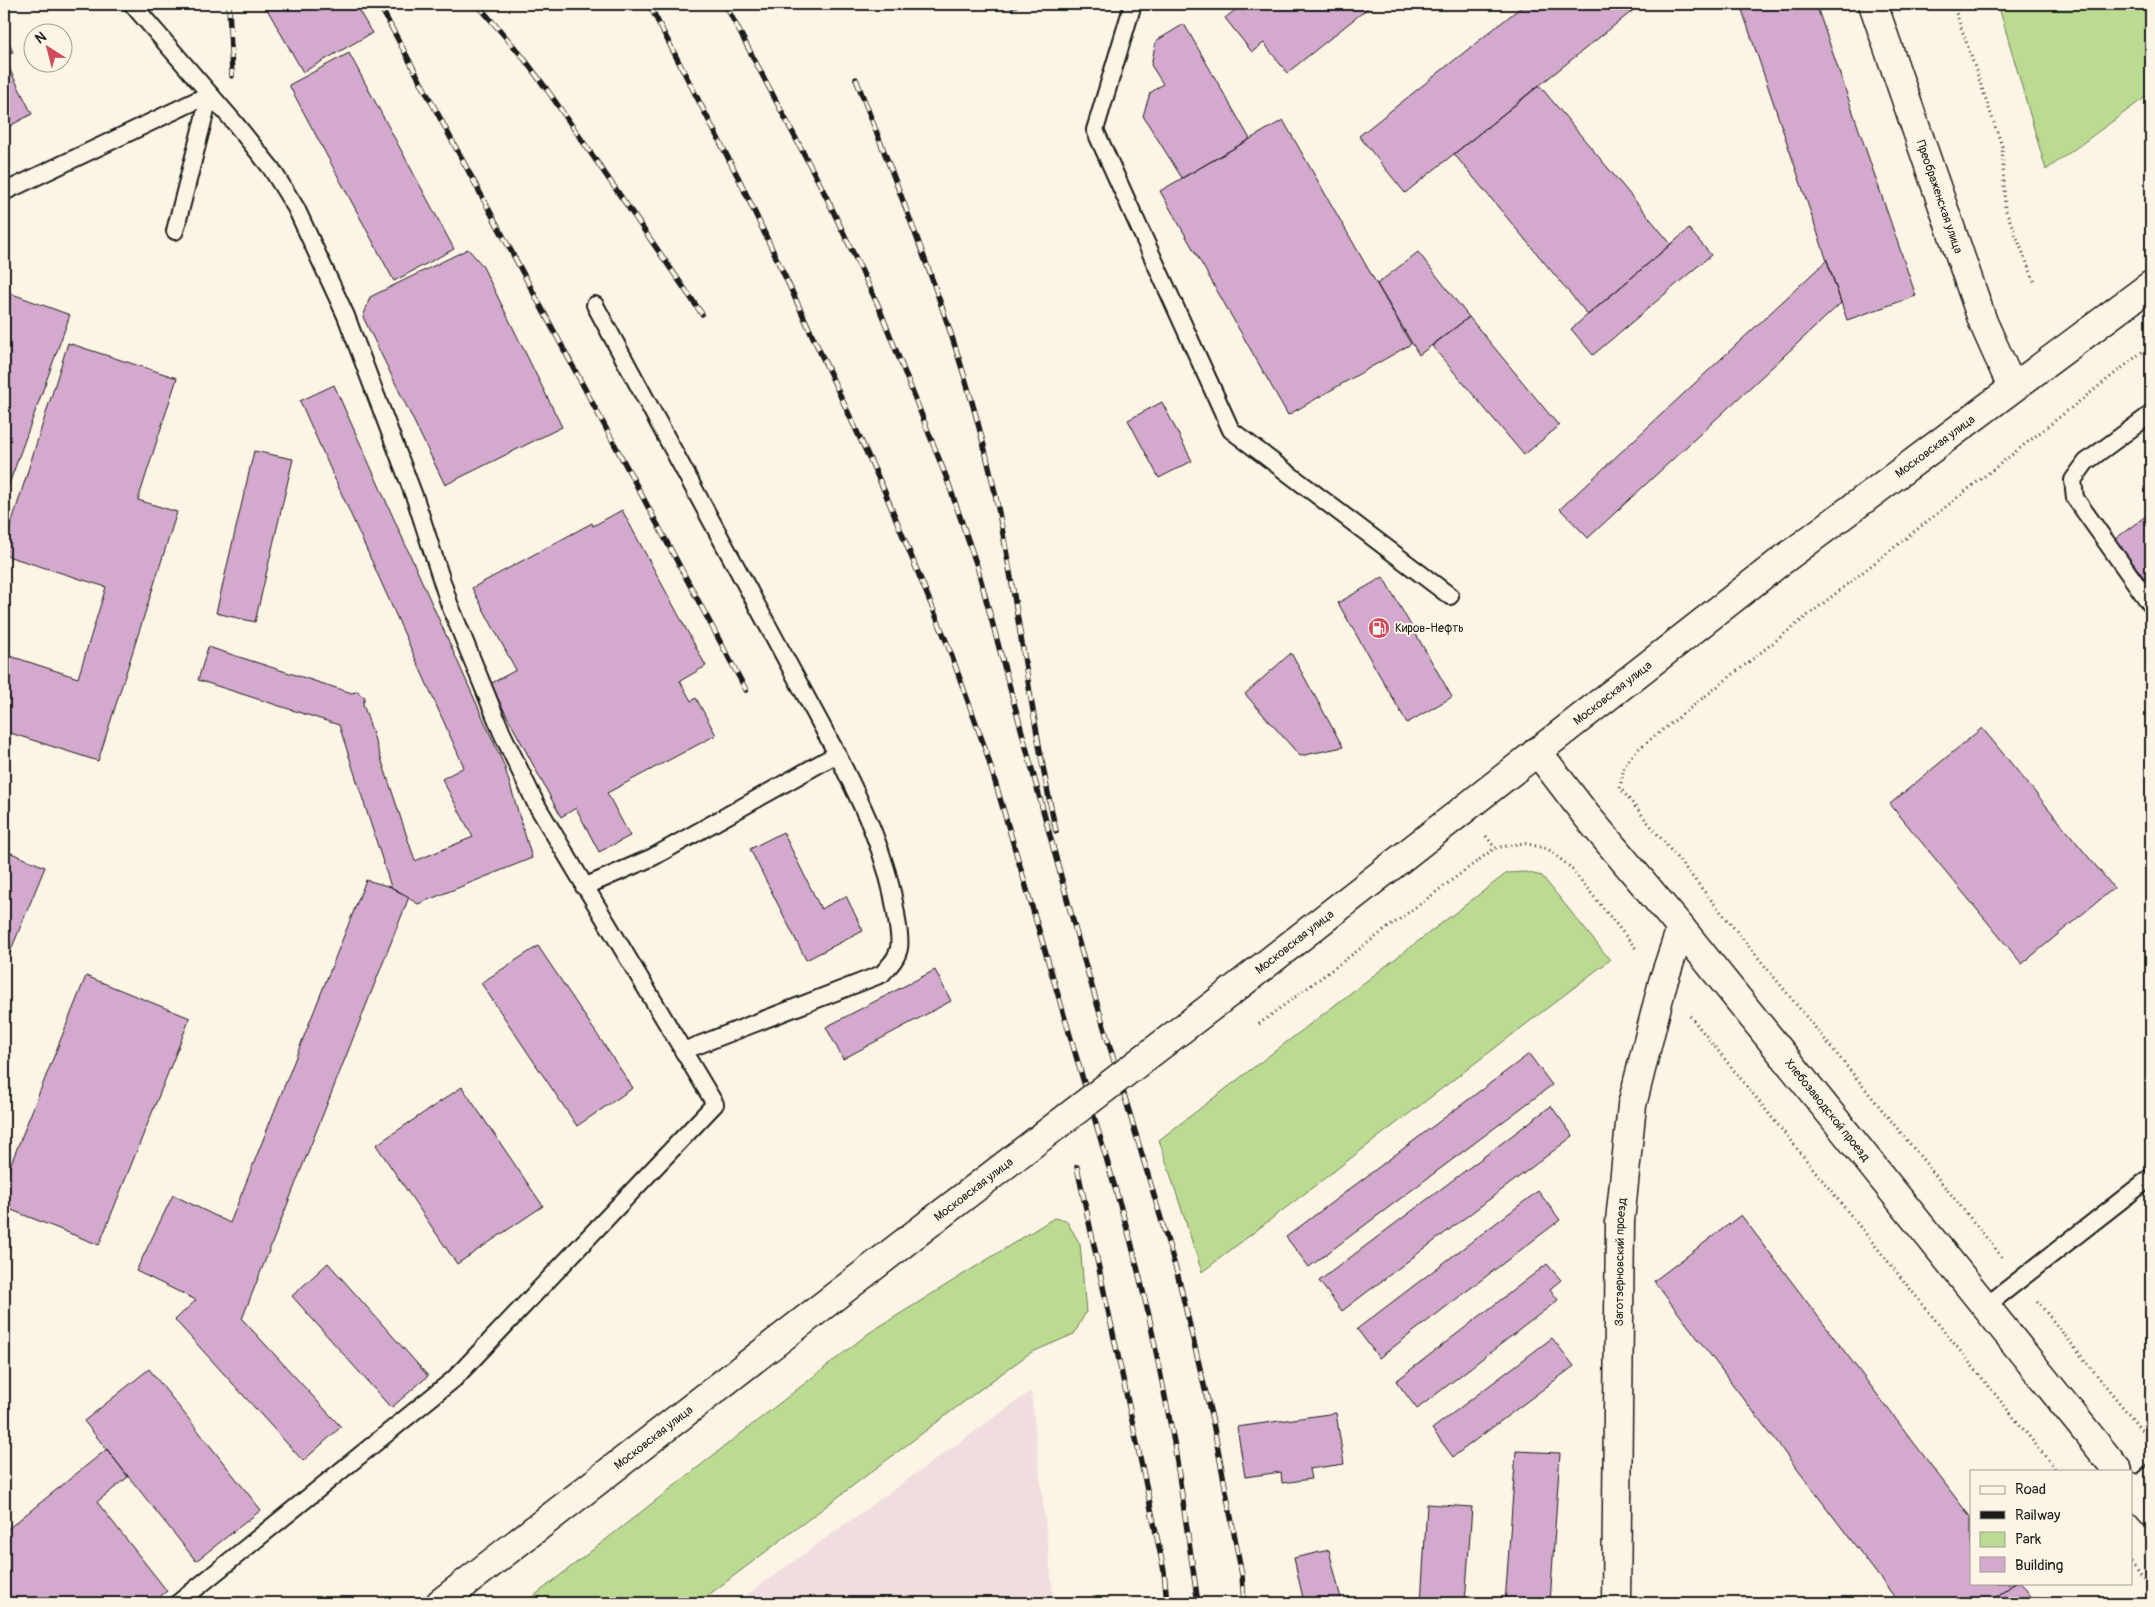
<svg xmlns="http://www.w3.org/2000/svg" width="2155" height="1607" viewBox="0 0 2155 1607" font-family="Pangolin,sans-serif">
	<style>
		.built { fill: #f0dede }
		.green { fill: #bbda92; stroke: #6c7b57 }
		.building { fill: #d3a9ce; stroke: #1c1c1c }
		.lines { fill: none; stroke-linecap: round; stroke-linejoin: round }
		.lane-casing { stroke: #1c1c1c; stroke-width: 20 }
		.street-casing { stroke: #1c1c1c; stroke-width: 31 }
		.secondary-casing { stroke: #1c1c1c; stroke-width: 31 }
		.path { stroke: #1c1c1c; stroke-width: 3; stroke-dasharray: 1 4; stroke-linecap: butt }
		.lane { stroke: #fcf5e5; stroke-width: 16 }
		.street { stroke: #fcf5e5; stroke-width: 28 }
		.secondary { stroke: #fcf5e5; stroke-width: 28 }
		.rail-casing { stroke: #1c1c1c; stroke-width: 5.5 }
		.rail { stroke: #fcf5e5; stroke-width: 4; stroke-dasharray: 11; stroke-linecap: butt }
		.secondary-bridge-casing { stroke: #1c1c1c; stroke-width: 31; stroke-linecap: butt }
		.secondary-bridge { stroke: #fcf5e5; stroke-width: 28 }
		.labels { text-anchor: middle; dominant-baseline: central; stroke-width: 4; stroke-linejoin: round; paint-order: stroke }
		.street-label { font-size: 12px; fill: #1c1c1c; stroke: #fcf5e5 }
		.poi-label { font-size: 12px; fill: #1c1c1c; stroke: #fcf5e5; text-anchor: start }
	</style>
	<rect width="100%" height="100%" fill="#fcf5e5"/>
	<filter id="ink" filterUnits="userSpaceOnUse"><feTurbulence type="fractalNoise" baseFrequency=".02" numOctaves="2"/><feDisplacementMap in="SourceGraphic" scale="10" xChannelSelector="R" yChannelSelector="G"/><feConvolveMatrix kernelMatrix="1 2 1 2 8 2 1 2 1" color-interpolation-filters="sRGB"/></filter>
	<g filter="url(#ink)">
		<!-- built -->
		<path class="built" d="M1031,1391L1054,1603H735Z"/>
		<!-- green -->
		<path class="green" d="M1998,4H2151V93L2046,170Z
			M1525,872L1542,876L1610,960L1202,1272L1159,1140L1507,873Z
			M1054,1218L1066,1220L1080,1244L1086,1312L1074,1334L1030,1353L990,1382L698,1603H525L869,1333Z"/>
		<!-- building -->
		<path class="building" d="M264,4H355L372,33L303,72Z
			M1009,4H1023L1012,9Z
			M1243,4H1373L1287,73L1264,43L1252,52L1225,18Z
			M1525,4H1641L1405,193L1359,136Z
			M1740,4H1816L1916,296L1847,320Z
			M1184,24L1250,139L1182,178L1143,116L1150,93L1163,84L1151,65L1156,41Z
			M4,34L13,52L4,56Z
			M349,53L454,249L394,281L289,85Z
			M4,58L32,114L4,129Z
			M1539,85L1671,244L1588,315L1454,154Z
			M1283,120L1411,344L1288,415L1160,191Z
			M1689,229L1711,255L1593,355L1571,329Z
			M468,249L482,265L562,427L445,485L363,317L370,297Z
			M1418,252L1469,317L1419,355L1377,284Z
			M1827,260L1841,303L1588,538L1560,509Z
			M4,291L70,315L4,498Z
			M1469,317L1559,426L1524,455L1432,346Z
			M68,343L177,378L138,500L177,512L98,761L4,731V654L78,678L106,587L4,555V547Z
			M334,385L504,765L532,858L418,904L391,887L339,725L198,680L208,647L352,693L358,691L360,695L365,697L363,704L415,861L473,837L442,779L464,767L300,401Z
			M1162,402L1192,461L1159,478L1128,420Z
			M254,451L293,459L255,622L216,613Z
			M622,510L706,666L680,681L691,701L696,698L716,735L607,793L630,836L599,852L576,808L561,817L490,684L516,670L472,588L592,523L593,526Z
			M2151,512V587L2115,539Z
			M1383,577L1452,697L1407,723L1338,603Z
			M1291,653L1343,747L1300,756L1245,694Z
			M1982,728L2114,888L2022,964L1890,804Z
			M783,832L821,909L846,896L863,931L806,960L750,849Z
			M4,850L45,867L4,967Z
			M366,880L391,887L409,897L242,1319L341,1427L303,1461L175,1320L196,1300L136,1271L173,1195L230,1223Z
			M538,946L633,1088L577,1126L481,983Z
			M935,970L951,1001L843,1059L826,1027Z
			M86,976L190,1018L99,1245L4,1207V1181Z
			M1529,1054L1552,1085L1309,1267L1286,1237Z
			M462,1087L543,1206L457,1264L376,1145Z
			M1551,1106L1573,1136L1342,1311L1319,1281Z
			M1538,1191L1560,1220L1379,1358L1357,1329Z
			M1741,1215L1971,1518V1583H2015L1988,1603H1899L1654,1281Z
			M328,1263L428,1376L391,1408L292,1296Z
			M1547,1264L1561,1280L1550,1289L1558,1300L1417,1409L1396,1381Z
			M1552,1338L1574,1366L1453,1457L1432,1429Z
			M149,1369L261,1510L196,1561L84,1421Z
			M1336,1413L1344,1464L1309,1469L1311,1479L1282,1483L1281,1472L1245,1477L1237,1427Z
			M107,1449L128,1477L97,1502L167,1591L152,1603H4V1532Z
			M1516,1451L1560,1453L1550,1603H1505Z
			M1427,1504L1472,1507L1465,1603H1421Z
			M1329,1550L1342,1603H1304L1294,1558Z
			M2015,1583H2021L2036,1603H1988Z"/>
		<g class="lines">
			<!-- lane casing -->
			<g class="lane-casing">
				<path id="lane" d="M132,4L234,122L271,168L296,208L346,316L416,501L449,603L502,733L536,804L715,1104L454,1379L178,1603
					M1133,4L1095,130L1231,430L1450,596
					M4,192L210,94
					M175,231L210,94
					M595,305L837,754C863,806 887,855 896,913C897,924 901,937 899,948C897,959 889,966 882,974L683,1051
					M2151,414L2086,462L2073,480L2075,498L2151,605
					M584,887L653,857L837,754
					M1986,1306L2151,1177
					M2133,1490L2151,1474"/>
			</g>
			<!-- street casing -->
			<g class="street-casing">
				<g id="street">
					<path id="s1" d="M1873,4L1983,322L2012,387"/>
					<path id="s2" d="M1616,1603L1620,1221L1632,1105L1663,982L1681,928"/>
				</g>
			</g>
			<!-- secondary casing -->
			<g class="secondary-casing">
				<g id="secondary">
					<path id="s3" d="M1537,751L1586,815L1681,928L2118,1471"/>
					<path id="s4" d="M1233,990L1776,565L2151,285"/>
					<path d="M2131,1487L2151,1512"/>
					<path id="s5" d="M440,1603L918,1232"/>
				</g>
			</g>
			<!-- path -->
			<path class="path" d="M1953,4L2002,146L2005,208L2035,283
				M1486,836L1495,848
				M1690,1016L2057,1471
				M1259,1024L1495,848L1524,843L1548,849L1570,867L1637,950
				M2002,1257L1620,788L1624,766L1637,750L2151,345
				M2037,1301L2151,1442
				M2131,1562L2151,1587"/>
			<!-- lane -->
			<use href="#lane" class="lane"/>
			<!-- street -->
			<use href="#street" class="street"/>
			<!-- secondary -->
			<use href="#secondary" class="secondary"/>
			<!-- rail casing -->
			<g class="rail-casing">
				<path id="rail" d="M229,4L232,76
					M379,4L746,690
					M477,4L522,56L548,91L702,314
					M649,4L739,179L789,285L884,490L947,643L986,751L1131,1242L1149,1316L1174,1442L1198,1603
					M725,4L823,190L878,305L947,479L977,566L1079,943L1178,1276L1213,1423L1242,1575L1244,1603
					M856,79C907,212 962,344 993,484C1018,598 1030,716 1056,831
					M1077,1167L1146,1485L1164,1571L1167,1603"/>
			</g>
			<!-- rail -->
			<use href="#rail" class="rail"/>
			<!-- secondary-bridge casing -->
			<g class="secondary-bridge-casing">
				<g id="secondary-bridge">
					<path id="s6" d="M918,1232L1233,990"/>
				</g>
			</g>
			<!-- secondary-bridge -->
			<use href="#secondary-bridge" class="secondary-bridge"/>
		</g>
	</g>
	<!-- icons -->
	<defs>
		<g id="fuel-disc" transform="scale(1.125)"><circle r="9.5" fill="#d1495b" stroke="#fcf5e5"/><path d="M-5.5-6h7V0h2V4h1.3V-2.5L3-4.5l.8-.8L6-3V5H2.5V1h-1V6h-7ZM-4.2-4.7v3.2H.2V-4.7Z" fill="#fff"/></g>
	</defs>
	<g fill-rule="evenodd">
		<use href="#fuel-disc" x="1379" y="628"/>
	</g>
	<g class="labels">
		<!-- street labels -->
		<g class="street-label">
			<text stroke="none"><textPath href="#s1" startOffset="204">Преображенская улица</textPath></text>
			<text stroke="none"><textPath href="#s4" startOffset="888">Московская улица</textPath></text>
			<text stroke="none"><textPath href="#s4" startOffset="482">Московская улица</textPath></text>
			<text stroke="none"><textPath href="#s4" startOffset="78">Московская улица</textPath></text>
			<text stroke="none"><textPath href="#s3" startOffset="462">Хлебозаводской проезд</textPath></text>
			<text stroke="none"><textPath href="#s6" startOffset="70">Московская улица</textPath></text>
			<text stroke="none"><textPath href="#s2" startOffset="341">Заготзерновский проезд</textPath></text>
			<text stroke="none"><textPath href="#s5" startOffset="270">Московская улица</textPath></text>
		</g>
		<!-- poi labels -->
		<g class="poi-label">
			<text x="1395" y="628">Киров-Нефть</text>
		</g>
	</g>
	<!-- margin -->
	<rect width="2155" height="1607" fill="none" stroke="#fcf5e5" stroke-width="20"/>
	<rect x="10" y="10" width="2135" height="1587" fill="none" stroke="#1c1c1c" stroke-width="2" filter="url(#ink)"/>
	<!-- legend -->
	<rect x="1970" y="1470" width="162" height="115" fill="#fcf5e5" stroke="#a29e95"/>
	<rect x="1980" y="1486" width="25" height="8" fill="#fcf5e5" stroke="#a29e95"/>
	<text x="2015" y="1494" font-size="15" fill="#1c1c1c">Road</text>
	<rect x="1980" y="1511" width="25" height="8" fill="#1c1c1c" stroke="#a29e95"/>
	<text x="2015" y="1520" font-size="15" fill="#1c1c1c">Railway</text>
	<rect x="1980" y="1532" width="25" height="15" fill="#bbda92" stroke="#a29e95"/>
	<text x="2015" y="1544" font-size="15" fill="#1c1c1c">Park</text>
	<rect x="1980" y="1557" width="25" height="15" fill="#d3a9ce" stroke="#a29e95"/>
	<text x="2015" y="1570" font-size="15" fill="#1c1c1c">Building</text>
	<!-- north arrow -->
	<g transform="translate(48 48) rotate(324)"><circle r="24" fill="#fcf5e5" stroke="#a29e95"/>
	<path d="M0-4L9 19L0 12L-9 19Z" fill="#d1495b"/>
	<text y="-8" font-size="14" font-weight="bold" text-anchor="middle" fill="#1c1c1c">N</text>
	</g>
</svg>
